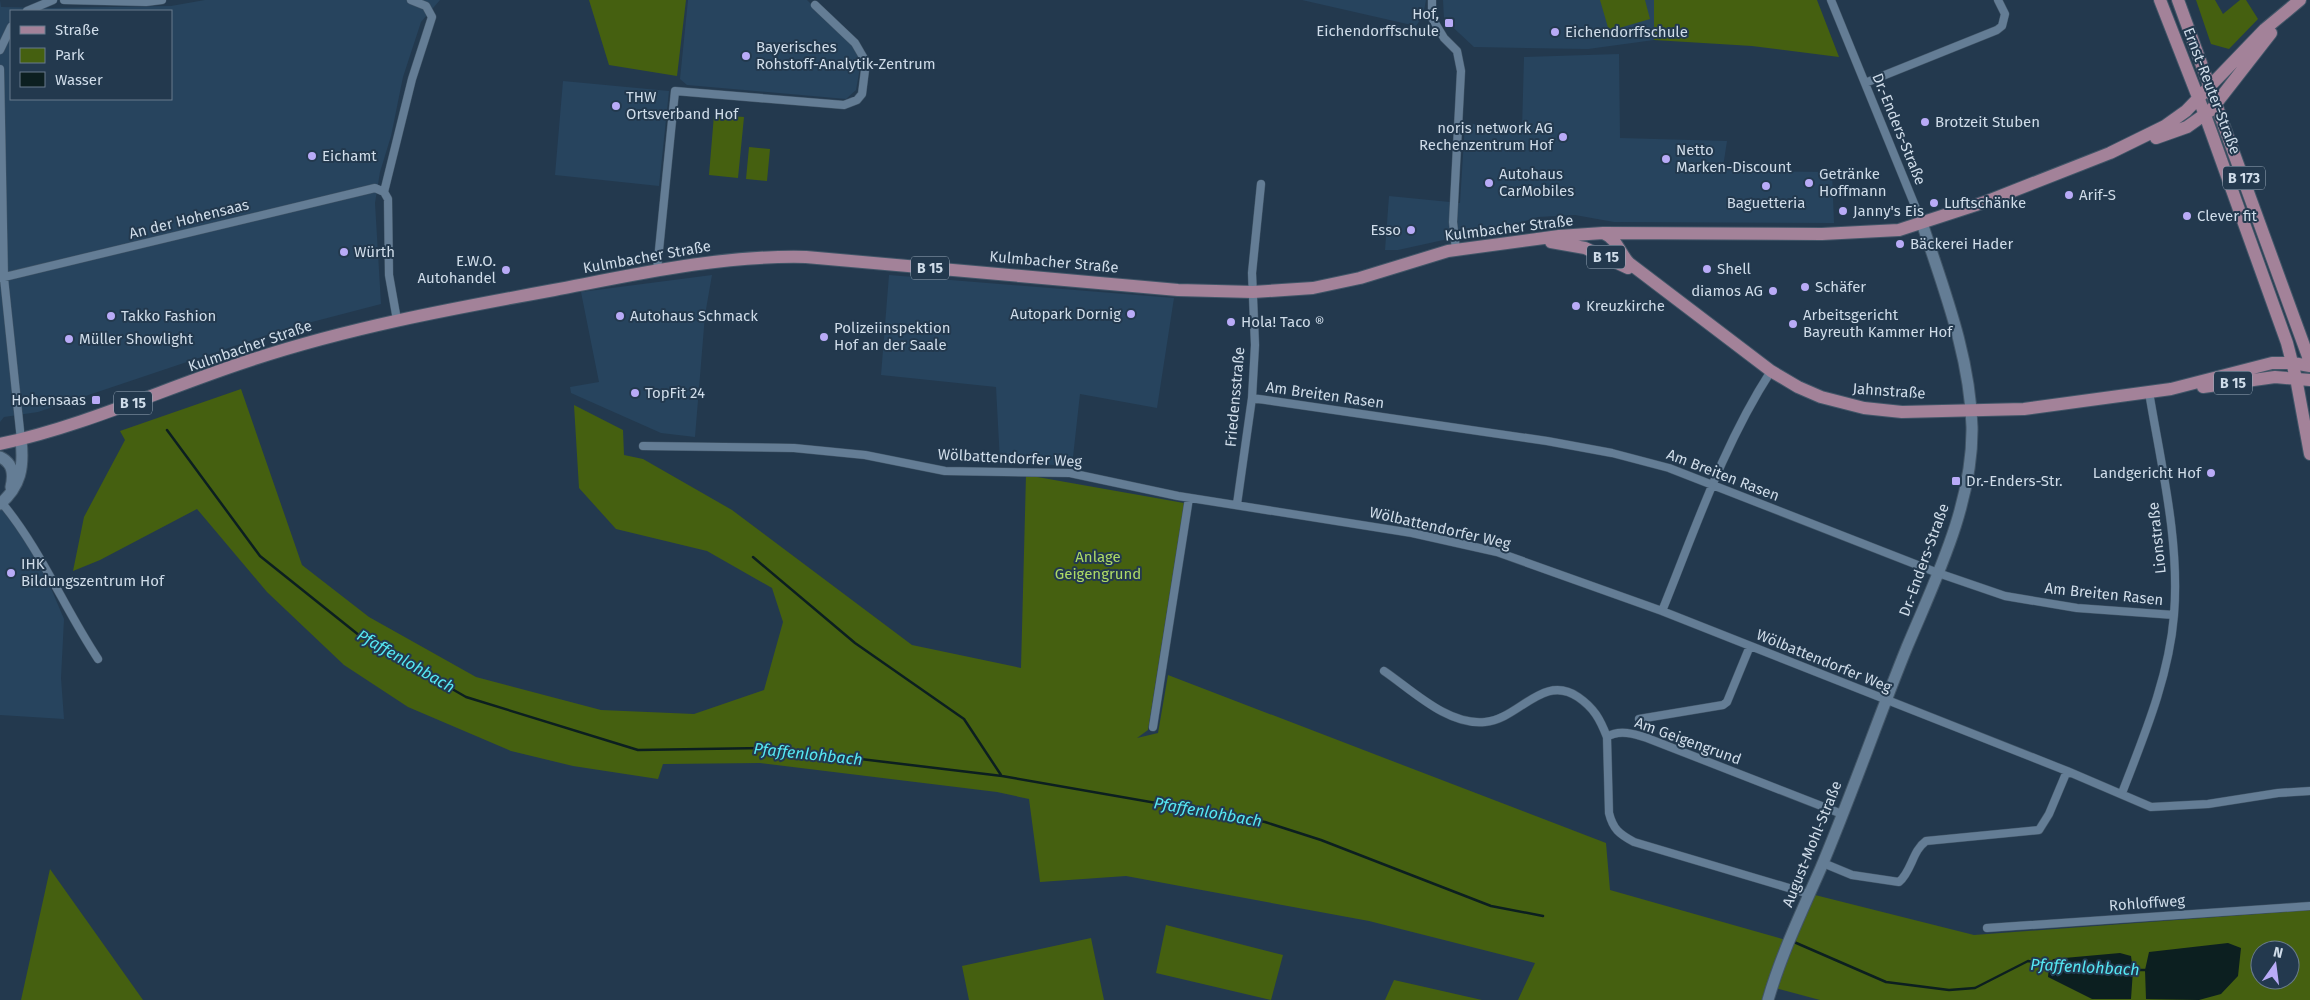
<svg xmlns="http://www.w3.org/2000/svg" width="2310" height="1000" viewBox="0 0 2310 1000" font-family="'Fira Sans',sans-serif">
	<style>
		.built { fill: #27445e; fill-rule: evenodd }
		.green { fill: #456010; fill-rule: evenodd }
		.water { fill: #0c1f20 }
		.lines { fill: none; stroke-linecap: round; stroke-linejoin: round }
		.stream { stroke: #0c1f20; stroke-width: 2.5 }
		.street-casing { stroke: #415567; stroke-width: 9 }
		.secondary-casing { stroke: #415567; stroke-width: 13 }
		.primary-casing { stroke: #415567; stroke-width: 14 }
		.street { stroke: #647d95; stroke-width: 8 }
		.secondary { stroke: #647d95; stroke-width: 11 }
		.primary { stroke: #a38299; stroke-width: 12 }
		.poi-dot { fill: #b9abf7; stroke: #23394e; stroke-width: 2 }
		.labels { text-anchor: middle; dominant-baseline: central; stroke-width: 4; stroke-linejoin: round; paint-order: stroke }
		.shield { fill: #23394e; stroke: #9babba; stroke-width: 1 }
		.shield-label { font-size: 14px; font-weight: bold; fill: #cfdce9 }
		.poi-label { font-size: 15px; fill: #cfdce9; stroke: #23394e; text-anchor: start }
		.street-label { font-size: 15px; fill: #cfdce9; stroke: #23394e }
		.park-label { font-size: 15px; fill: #adda66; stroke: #23394e }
		.water-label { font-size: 16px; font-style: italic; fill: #55e7f3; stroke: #23394e }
	</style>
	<rect width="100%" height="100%" fill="#23394e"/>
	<!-- built -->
	<path class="built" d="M0,0L1,7L50,8L171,6L205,0H440L421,22L403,77L391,136L380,172L375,203L381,304L285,329L38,412L4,417L0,422ZM11,11H171V99H11Z
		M688,0H807L851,44L861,62L856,90L846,99L687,85L680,79Z
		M1302,0H1426L1423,16L1416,26Z
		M1443,0H1654V40L1588,49L1474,47L1444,19Z
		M1619,54L1620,138L1727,141L1723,167L1734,171L1832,172L1834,223L1614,222L1575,215L1538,217L1516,224L1398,250H1385L1389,196L1460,203L1465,123L1522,129L1524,57Z
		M563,81L669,91L659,186L555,175Z
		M712,275L705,315L695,437L661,433L571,393L570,387L599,382L581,292Z
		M889,275L1174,298L1157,408L1080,394L1072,466L1000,462L996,387L881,375Z
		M0,507L24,539L47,579L64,619L61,678L64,719L0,715Z"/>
	<!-- green -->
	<path class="green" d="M589,0H686L677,76L609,65Z
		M1600,0H1645L1650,19L1609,31Z
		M1654,0H1817L1839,57L1752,46L1654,40Z
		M2196,0H2215L2223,14L2240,0H2246L2258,19L2229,49L2211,44Z
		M714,115L744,117L738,178L709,175Z
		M749,147L770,149L767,181L746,179Z
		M241,389L302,565L369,617L476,677L601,710L694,714L764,690L783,622L772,588L707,551L616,529L579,488L574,405L623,430L624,455L643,459L732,510L912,645L1021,668L1026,475L1184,503L1148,730L1137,738L1158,733L1168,675L1606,843L1610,890L1793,942L1815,895L1974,935L2310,910V1000H1820L1775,988L1771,1000H1518L1535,963L1369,921L1126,876L1040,882L1029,799L997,792L760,763L663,764L658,779L573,766L511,751L408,707L344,665L267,592L197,509L100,560L73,571L84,517L125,440L120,431ZM2260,950H2290V980H2260Z
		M50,869L143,1000H21Z
		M1166,925L1283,955L1271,1000L1156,973Z
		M1091,938L1104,1000H969L962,966Z
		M1394,980L1482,1000H1385Z"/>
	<!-- water -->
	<path class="water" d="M2228,943L2241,948L2238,976L2221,994L2199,1000L2146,999L2145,970L2149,952Z
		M2120,953L2131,956L2133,970L2131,999H2092L2048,977L2049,965L2053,959Z"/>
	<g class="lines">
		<!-- stream -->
		<path class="stream" d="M167,430L260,556L360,636L466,697L638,750L769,748L1002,776L1265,822L1321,840L1491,906L1543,916
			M753,557L855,643L964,719L1001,775
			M1794,942L1886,982L1949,990L1975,988L2028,961L2052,965
			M2130,970H2147"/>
		<!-- street casing -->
		<g class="street-casing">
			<path id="street" d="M64,0L146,2L162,0
				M1432,0V18L1444,38L1457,51L1461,71L1453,222L1456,250
				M1831,0L1922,223
				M27,11L53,0
				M0,50L11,27
				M0,69L4,278L21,440
				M1865,83L1997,30L2002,26L2005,14L1998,0
				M657,270L675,91L844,105L857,100L862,94L866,62L855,43L815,5
				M0,278L375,188L384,192
				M397,320L389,275L388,199L384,192L412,79L432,17L426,6L411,0
				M1252,398L1547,441L1612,453L1669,468L1938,573L2005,596L2077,608L2174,615
				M643,446L794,448L865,455L945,471L1070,473L1178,496L1412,533L1497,552L1662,611L2067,771L2151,807L2208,804L2278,793L2310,791
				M2,503C41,550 64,608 98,659
				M1237,504L1252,398L1255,345L1252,273L1261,184
				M1662,611C1695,530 1723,445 1771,371
				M1384,671C1412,690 1448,726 1485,722C1519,719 1543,673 1578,697C1594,708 1600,719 1607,737
				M1639,719L1723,705L1727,702L1750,646
				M1153,727L1189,498
				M2122,793C2144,736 2169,677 2174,615C2180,541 2161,465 2149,392
				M1823,863L1852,875L1899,882C1912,871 1912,851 1926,841L2039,830L2049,814L2067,771
				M1809,894L1634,842C1619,834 1613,829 1609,813L1607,737C1619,729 1635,734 1647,738L1842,814
				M1987,928L2310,906"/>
		</g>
		<!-- secondary casing -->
		<g class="secondary-casing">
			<path id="secondary" d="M0,457C13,463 14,474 11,487
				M0,504C21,486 24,467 21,440
				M1768,1000C1781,955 1801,913 1820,870C1851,797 1877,721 1907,647C1936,578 1973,504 1972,427C1970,356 1944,290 1922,223"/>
		</g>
		<!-- primary casing -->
		<g class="primary-casing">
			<path id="primary" d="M2160,0L2205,115L2287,343L2296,378L2310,454
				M2178,0L2310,362
				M2156,138L2187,127L2211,110L2271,33
				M1603,233C1618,239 1619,253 1629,263L1771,371L1798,387L1821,397L1864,408L1902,412L2024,409L2171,389L2272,363H2293L2310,366
				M1551,242L1585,248L1628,268
				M2203,387L2275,377L2310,380
				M0,444C84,426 163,389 245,362C346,328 450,309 554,290C637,274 720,255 806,257L1178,290L1253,292L1313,288L1360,278L1448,251L1559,236L1603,233L1822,234L1899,230L1985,202L2110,153L2165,126L2186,111L2265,29L2300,0"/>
		</g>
		<!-- street -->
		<use href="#street" class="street"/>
		<!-- secondary -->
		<use href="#secondary" class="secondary"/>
		<!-- primary -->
		<use href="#primary" class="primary"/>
	</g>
	<!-- markers -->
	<g class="poi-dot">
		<rect x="1444" y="18" width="10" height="10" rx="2.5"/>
		<circle cx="1555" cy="32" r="5"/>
		<circle cx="746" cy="56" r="5"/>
		<circle cx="616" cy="106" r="5"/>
		<circle cx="1925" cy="122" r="5"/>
		<circle cx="1563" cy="137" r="5"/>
		<circle cx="312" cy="156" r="5"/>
		<circle cx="1666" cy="159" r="5"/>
		<circle cx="1489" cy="183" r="5"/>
		<circle cx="1809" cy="183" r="5"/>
		<circle cx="1766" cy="186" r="5"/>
		<circle cx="2069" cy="195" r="5"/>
		<circle cx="1934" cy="203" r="5"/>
		<circle cx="1843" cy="211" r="5"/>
		<circle cx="2187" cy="216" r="5"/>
		<circle cx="1411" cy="230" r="5"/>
		<circle cx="1900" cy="244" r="5"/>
		<circle cx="344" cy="252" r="5"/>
		<circle cx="1707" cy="269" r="5"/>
		<circle cx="506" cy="270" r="5"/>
		<circle cx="1805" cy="287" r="5"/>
		<circle cx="1773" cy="291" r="5"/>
		<circle cx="1576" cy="306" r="5"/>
		<circle cx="1131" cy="314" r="5"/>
		<circle cx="111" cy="316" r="5"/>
		<circle cx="620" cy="316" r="5"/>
		<circle cx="1231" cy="322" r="5"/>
		<circle cx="1793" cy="324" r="5"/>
		<circle cx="824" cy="337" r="5"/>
		<circle cx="69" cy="339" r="5"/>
		<circle cx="635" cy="393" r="5"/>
		<rect x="91" y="395" width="10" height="10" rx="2.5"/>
		<circle cx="2211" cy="473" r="5"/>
		<rect x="1951" y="476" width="10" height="10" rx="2.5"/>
		<circle cx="11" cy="573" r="5"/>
	</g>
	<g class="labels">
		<!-- shield labels -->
		<g class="shield">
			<rect x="2223" y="166.5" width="42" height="23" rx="4"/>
			<rect x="1587" y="245.5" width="38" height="23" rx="4"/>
			<rect x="911" y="256.5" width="38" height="23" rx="4"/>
			<rect x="2214" y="371.5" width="38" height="23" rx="4"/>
			<rect x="114" y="391.5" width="38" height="23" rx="4"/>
		</g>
		<g class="shield-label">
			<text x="2244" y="178">B 173</text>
			<text x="1606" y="257">B 15</text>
			<text x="930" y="268">B 15</text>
			<text x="2233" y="383">B 15</text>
			<text x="133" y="403">B 15</text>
		</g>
		<!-- poi labels -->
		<g class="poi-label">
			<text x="1439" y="14" text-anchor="end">Hof,<tspan x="1439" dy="17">Eichendorffschule</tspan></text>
			<text x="1565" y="32">Eichendorffschule</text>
			<text x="756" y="47">Bayerisches<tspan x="756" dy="17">Rohstoff-Analytik-Zentrum</tspan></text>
			<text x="626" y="97">THW<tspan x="626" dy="17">Ortsverband Hof</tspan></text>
			<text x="1935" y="122">Brotzeit Stuben</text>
			<text x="1553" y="128" text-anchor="end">noris network AG<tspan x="1553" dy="17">Rechenzentrum Hof</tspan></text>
			<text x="1676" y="150">Netto<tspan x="1676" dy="17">Marken-Discount</tspan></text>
			<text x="322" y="156">Eichamt</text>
			<text x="1499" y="174">Autohaus<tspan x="1499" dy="17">CarMobiles</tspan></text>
			<text x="1819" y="174">Getränke<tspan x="1819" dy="17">Hoffmann</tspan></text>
			<text x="2079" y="195">Arif-S</text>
			<text x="1766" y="203" text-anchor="middle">Baguetteria</text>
			<text x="1944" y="203">Luftschänke</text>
			<text x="1853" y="211">Janny's Eis</text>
			<text x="2197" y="216">Clever fit</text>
			<text x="1401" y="230" text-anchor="end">Esso</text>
			<text x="1910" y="244">Bäckerei Hader</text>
			<text x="354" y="252">Würth</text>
			<text x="496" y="261" text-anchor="end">E.W.O.<tspan x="496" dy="17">Autohandel</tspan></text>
			<text x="1717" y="269">Shell</text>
			<text x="1815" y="287">Schäfer</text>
			<text x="1763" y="291" text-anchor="end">diamos AG</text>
			<text x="1586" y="306">Kreuzkirche</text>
			<text x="1121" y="314" text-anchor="end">Autopark Dornig</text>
			<text x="1803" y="315">Arbeitsgericht<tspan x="1803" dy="17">Bayreuth Kammer Hof</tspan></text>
			<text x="121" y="316">Takko Fashion</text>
			<text x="630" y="316">Autohaus Schmack</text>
			<text x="1241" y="322">Hola! Taco ®</text>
			<text x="834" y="328">Polizeiinspektion<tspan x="834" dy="17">Hof an der Saale</tspan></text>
			<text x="79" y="339">Müller Showlight</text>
			<text x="645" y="393">TopFit 24</text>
			<text x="86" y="400" text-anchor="end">Hohensaas</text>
			<text x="2201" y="473" text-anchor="end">Landgericht Hof</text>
			<text x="1966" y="481">Dr.-Enders-Str.</text>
			<text x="21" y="564">IHK<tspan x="21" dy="17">Bildungszentrum Hof</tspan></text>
		</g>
		<!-- street labels -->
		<g class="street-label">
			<text transform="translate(2212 91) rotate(69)">Ernst-Reuter-Straße</text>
			<text transform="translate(1899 129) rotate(68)">Dr.-Enders-Straße</text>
			<text transform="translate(189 219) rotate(-14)">An der Hohensaas</text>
			<text transform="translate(1509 228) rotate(-7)">Kulmbacher Straße</text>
			<text transform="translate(647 257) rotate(-10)">Kulmbacher Straße</text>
			<text transform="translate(1054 262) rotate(5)">Kulmbacher Straße</text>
			<text transform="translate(250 346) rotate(-19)">Kulmbacher Straße</text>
			<text transform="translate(1889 391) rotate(4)">Jahnstraße</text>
			<text transform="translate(1325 395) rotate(8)">Am Breiten Rasen</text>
			<text transform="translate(1235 397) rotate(-85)">Friedensstraße</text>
			<text transform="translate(1010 458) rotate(3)">Wölbattendorfer Weg</text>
			<text transform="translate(1723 475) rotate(21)">Am Breiten Rasen</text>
			<text transform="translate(1440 528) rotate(13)">Wölbattendorfer Weg</text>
			<text transform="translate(2157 538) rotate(-96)">Lionstraße</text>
			<text transform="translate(1924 560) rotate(-70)">Dr.-Enders-Straße</text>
			<text transform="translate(2104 594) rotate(6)">Am Breiten Rasen</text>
			<text transform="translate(1824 661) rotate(22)">Wölbattendorfer Weg</text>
			<text transform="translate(1688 741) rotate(20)">Am Geigengrund</text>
			<text transform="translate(1812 844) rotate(-68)">August-Mohl-Straße</text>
			<text transform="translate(2147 903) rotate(-4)">Rohloffweg</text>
		</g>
		<!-- park labels -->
		<g class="park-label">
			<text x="1098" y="557">Anlage<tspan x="1098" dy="17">Geigengrund</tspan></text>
		</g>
		<!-- water labels -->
		<g class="water-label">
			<text transform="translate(406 661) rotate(30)">Pfaffenlohbach</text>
			<text transform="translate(808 754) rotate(6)">Pfaffenlohbach</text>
			<text transform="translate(1208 812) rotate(10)">Pfaffenlohbach</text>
			<text transform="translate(2085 967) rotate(3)">Pfaffenlohbach</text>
		</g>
	</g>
	<!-- legend -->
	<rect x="10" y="10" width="162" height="90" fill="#23394e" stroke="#687a8c"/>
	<rect x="20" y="26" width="25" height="8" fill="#a38299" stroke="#687a8c"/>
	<text x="55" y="35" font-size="15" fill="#cfdce9">Straße</text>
	<rect x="20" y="48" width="25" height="15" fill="#456010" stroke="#687a8c"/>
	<text x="55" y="60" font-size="15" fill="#cfdce9">Park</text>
	<rect x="20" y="72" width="25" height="15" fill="#0c1f20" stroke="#687a8c"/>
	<text x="55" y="85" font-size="15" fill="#cfdce9">Wasser</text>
	<!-- north arrow -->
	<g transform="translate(2275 965) rotate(14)"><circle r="24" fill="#23394e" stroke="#687a8c"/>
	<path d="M0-4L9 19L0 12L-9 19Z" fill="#b9abf7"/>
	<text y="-8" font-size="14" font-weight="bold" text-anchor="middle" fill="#cfdce9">N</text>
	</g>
</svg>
